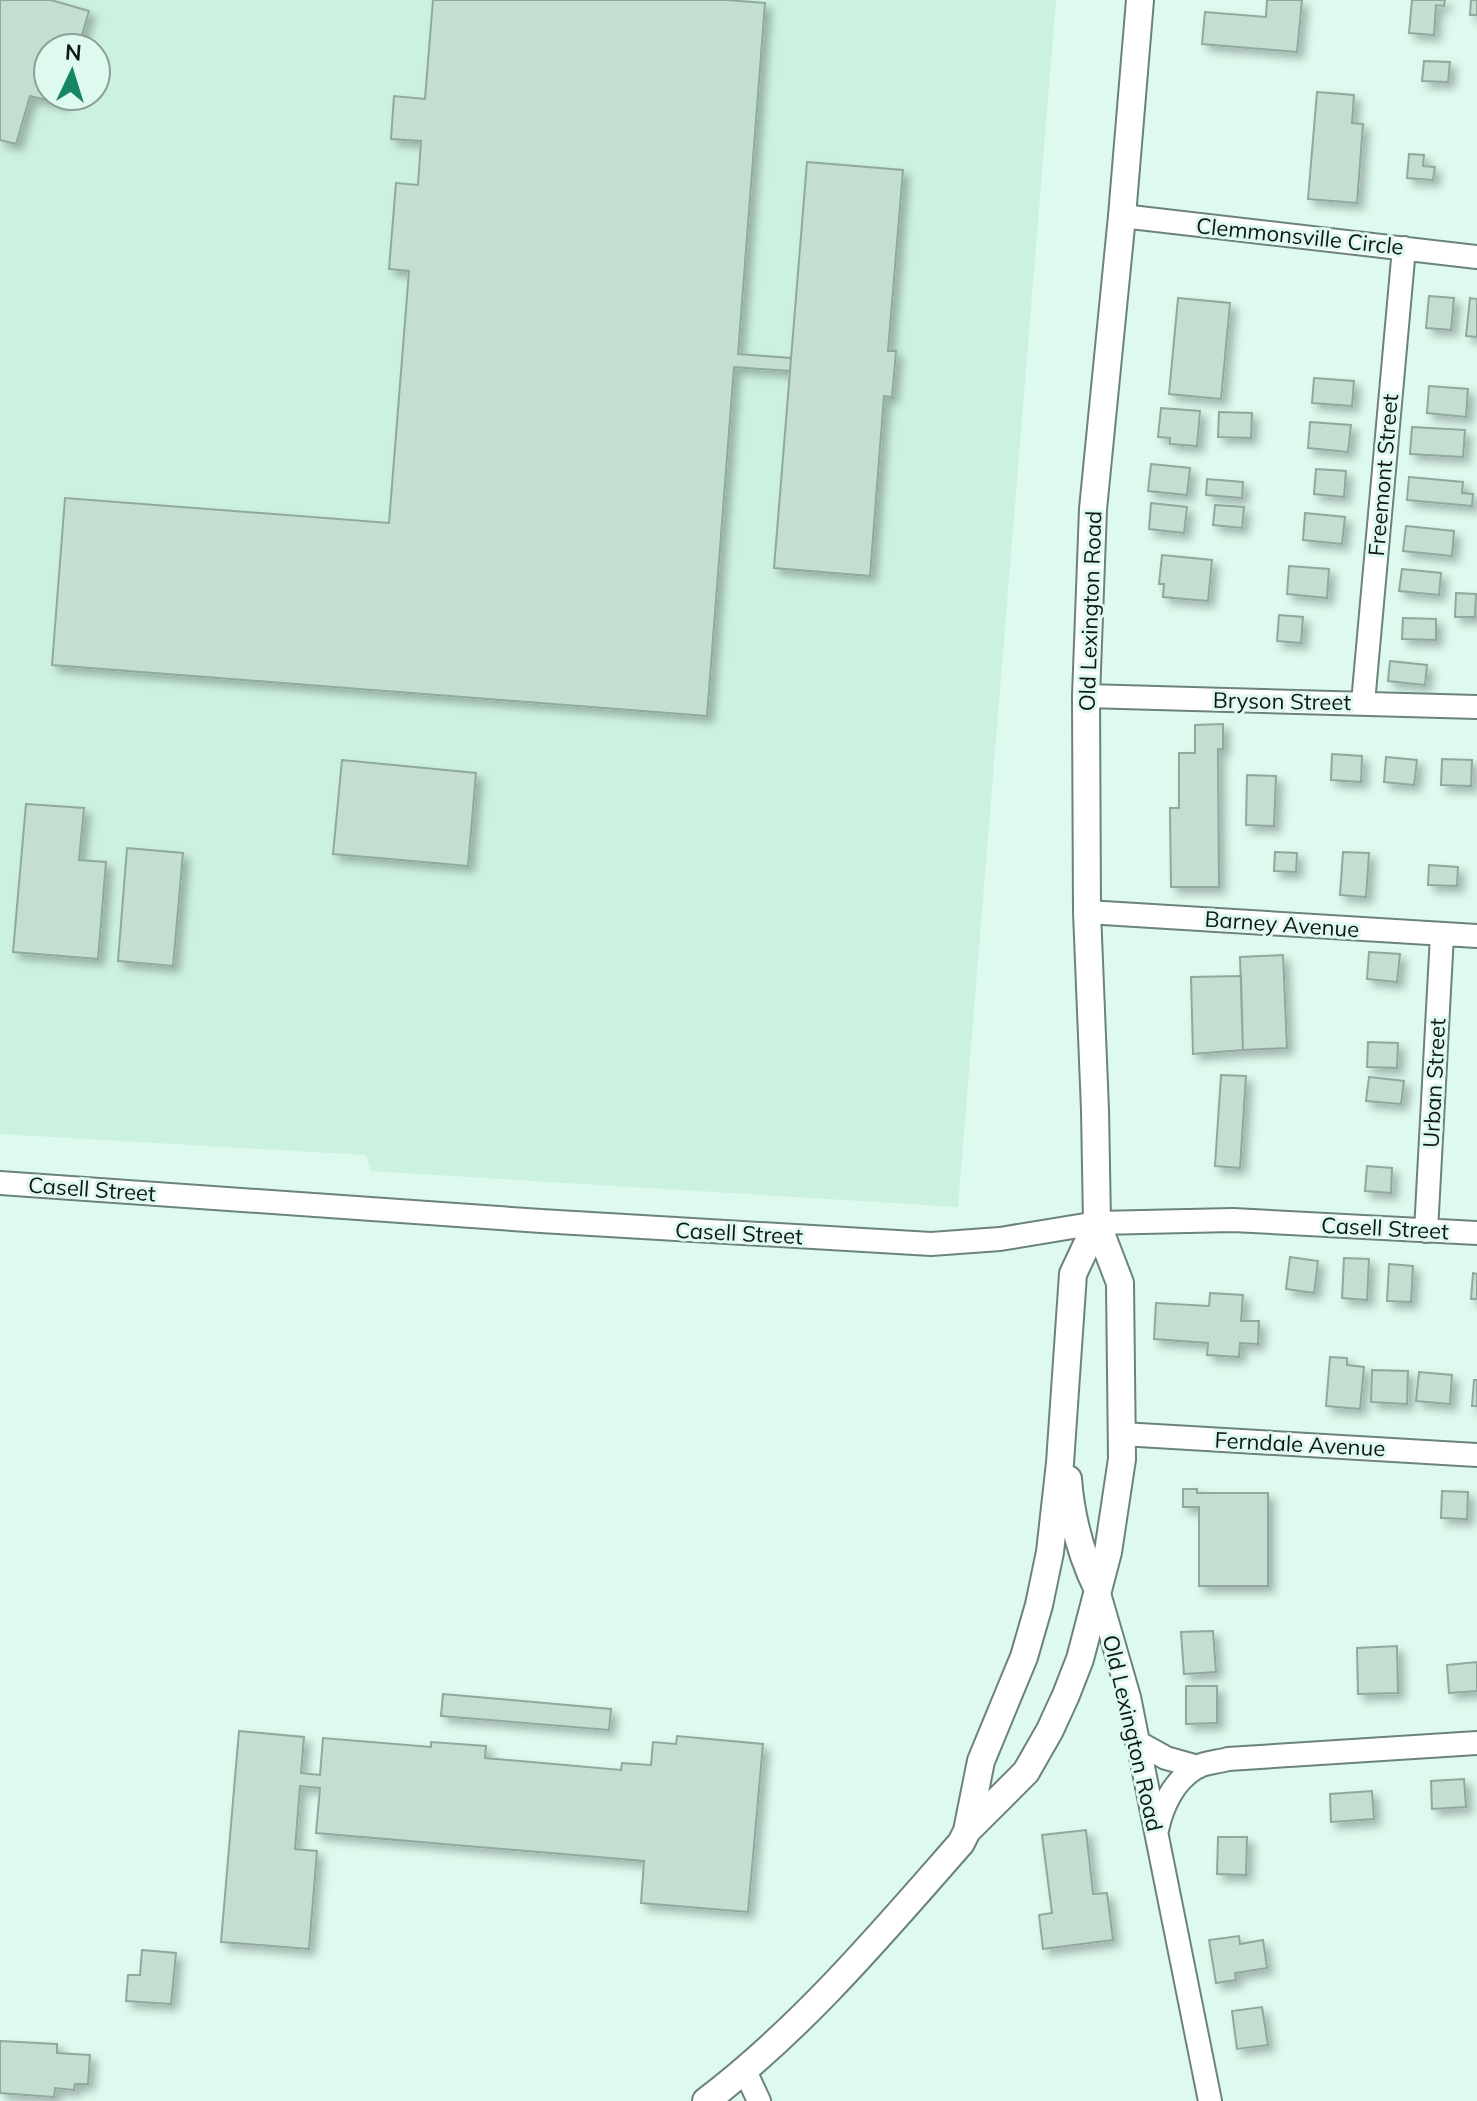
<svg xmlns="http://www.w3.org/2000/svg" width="1477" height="2101" viewBox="0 0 1477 2101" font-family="Mulish,sans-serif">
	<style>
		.built { fill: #cdf1e1; fill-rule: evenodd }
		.building { fill: #c4ded2; stroke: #90a99e; stroke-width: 2; filter: url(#shadow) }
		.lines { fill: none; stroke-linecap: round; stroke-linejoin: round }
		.minor-casing { stroke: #6b8379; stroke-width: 26 }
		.major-casing { stroke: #6b8379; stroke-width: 30 }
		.minor { stroke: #fff; stroke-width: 22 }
		.major { stroke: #fff; stroke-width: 26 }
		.labels { text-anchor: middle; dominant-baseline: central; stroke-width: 6; stroke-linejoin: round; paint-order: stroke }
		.street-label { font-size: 22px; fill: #0f1814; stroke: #def9ed }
	</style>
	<defs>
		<filter id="shadow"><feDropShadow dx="6" dy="6" stdDeviation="4" flood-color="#0004"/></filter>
	</defs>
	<rect width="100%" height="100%" fill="#def9ed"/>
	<!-- built -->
	<path class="built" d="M0,0H1056L958,1207L371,1171L366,1155L0,1134ZM48,48H96V96H48Z"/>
	<!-- building -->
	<path class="building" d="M0,0H51L89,11L78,48H48V96H65L63,104L30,96L16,144L0,140Z
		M433,0H727L765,3L738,354L791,358L790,371L734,367L707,716L52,665L65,498L389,523L409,271L389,269L396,183L418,185L421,141L391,139L394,96L425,99Z
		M1267,0H1302L1297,52L1202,44L1205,12L1266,17Z
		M1412,0H1445L1444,6L1436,5L1434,35L1409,33Z
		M1471,0H1477V15H1470Z
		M1424,61L1450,62L1448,82L1422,81Z
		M1317,92L1354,95L1352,123L1363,124L1357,203L1308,199Z
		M1409,154L1424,155L1423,166L1435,167L1433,180L1407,178Z
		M807,162L903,170L888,351H896L892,397L884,396L870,576L774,568Z
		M1429,296L1454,298L1451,330L1426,328Z
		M1178,298L1230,303L1221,399L1169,394Z
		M1470,298L1477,299V337L1466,336Z
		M1314,378L1354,381L1352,406L1312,403Z
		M1429,386L1468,389L1466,417L1427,413Z
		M1161,408L1200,411L1197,446L1170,444V438L1158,437Z
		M1219,412L1252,413L1251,438L1218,437Z
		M1310,422L1351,425L1348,452L1308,448Z
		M1412,427L1465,430L1463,457L1410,454Z
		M1151,464L1190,468L1187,495L1148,491Z
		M1316,469L1346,471L1344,497L1314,494Z
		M1409,477L1463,482L1462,493L1473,494L1472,506L1407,500Z
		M1207,479L1243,482L1242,498L1206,495Z
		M1151,503L1187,507L1184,533L1149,529Z
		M1215,505L1244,507L1242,528L1213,525Z
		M1305,513L1345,517L1342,544L1303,540Z
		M1406,526L1454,531L1452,556L1403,551Z
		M1162,555L1212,560L1208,601L1163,597L1164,584H1159Z
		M1289,566L1329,569L1327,598L1287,594Z
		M1402,569L1441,573L1439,595L1399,591Z
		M1456,593L1476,594L1475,617H1455Z
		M1279,615L1303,617L1301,643L1277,641Z
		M1403,618L1436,619V640L1402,639Z
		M1390,661L1427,665L1425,685L1388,681Z
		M1223,724V749H1218L1219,887H1171L1170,808H1179V753H1195V725Z
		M1332,754L1362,756L1361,782L1331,780Z
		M1386,757L1417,760L1414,785L1384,782Z
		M1442,759L1472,760L1471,786L1441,785Z
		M342,760L476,773L468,866L333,854Z
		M1247,775L1276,776L1274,826L1246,825Z
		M26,804L84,808L79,860L106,862L98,959L13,952Z
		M127,848L183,853L173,966L118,961Z
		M1275,852L1297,853L1296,872L1274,871Z
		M1343,852L1369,853L1366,897L1340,895Z
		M1429,865L1458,867L1457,886L1428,885Z
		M1369,952L1400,954L1397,982L1367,979Z
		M1283,955L1287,1048L1243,1050L1240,957Z
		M1241,976L1243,1050L1193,1054L1191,977Z
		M1368,1042L1398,1043L1397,1068L1367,1067Z
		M1221,1075L1246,1076L1240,1168L1215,1166Z
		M1369,1077L1404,1081L1401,1104L1366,1101Z
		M1367,1166L1392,1168L1391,1193L1365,1191Z
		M1290,1257L1318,1261L1314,1293L1286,1289Z
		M1344,1258L1369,1259L1367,1300L1342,1298Z
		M1389,1264L1413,1266L1411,1302L1387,1301Z
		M1473,1273L1477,1274V1299H1471Z
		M1210,1293L1243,1295L1241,1321H1259L1258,1344L1240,1343L1239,1357L1207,1355L1208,1343L1154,1339L1156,1303L1209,1306Z
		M1330,1357L1347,1358V1365L1364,1367L1360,1409L1326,1406Z
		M1372,1370L1408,1371L1407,1404L1371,1402Z
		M1419,1372L1452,1375L1450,1404L1416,1401Z
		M1474,1380H1477V1406H1472Z
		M1183,1489H1197V1493H1268V1586H1199V1507H1183Z
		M1442,1491L1468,1492L1467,1519L1441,1518Z
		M1213,1631L1216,1672L1184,1674L1181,1632Z
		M1397,1646L1398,1693L1358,1694L1357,1648Z
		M1477,1662V1691L1449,1693L1447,1665Z
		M1186,1686H1217V1723L1186,1724Z
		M443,1694L611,1709L609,1730L441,1716Z
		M239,1731L304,1737L301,1773L320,1775L323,1738L431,1747V1742L486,1746L485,1758L621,1770L622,1763L651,1765L653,1742L676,1744L677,1736L763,1744L748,1912L641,1903L644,1861L316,1833L320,1788L300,1786L295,1849L317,1851L309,1949L221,1942Z
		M1464,1779L1466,1807L1432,1809L1431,1781Z
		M1372,1791L1374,1819L1331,1822L1330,1794Z
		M1086,1830L1093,1894L1107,1893L1113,1940L1043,1949L1039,1915L1052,1913L1042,1835Z
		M1218,1837H1247L1246,1875L1217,1874Z
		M1239,1936L1240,1944L1263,1940L1267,1968L1235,1973L1236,1980L1216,1983L1209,1940Z
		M142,1950L176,1953L171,2004L126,2001L128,1975H140Z
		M1262,2007L1268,2045L1237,2049L1232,2011Z
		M0,2041L57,2044V2053L90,2055L88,2084H75L74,2090L55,2088L54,2097L0,2093Z"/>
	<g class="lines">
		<!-- minor casing -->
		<g class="minor-casing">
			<path id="minor" d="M1122,216L1477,257
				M1086,696L1477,707
				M1363,703L1404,248
				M1087,912L1477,936
				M0,1183L541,1221L931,1244L1000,1239L1097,1223L1233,1220L1477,1233
				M1426,1231L1442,935
				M1122,1434L1477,1455
				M1098,1590L1129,1697L1210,2101
				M1137,1742L1166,1758L1198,1767
				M1157,1830C1162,1806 1174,1780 1197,1767C1206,1762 1219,1762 1228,1759L1477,1743
				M745,2071L759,2101"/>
		</g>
		<!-- major casing -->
		<g class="major-casing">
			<path id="major" d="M1068,1479C1071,1518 1081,1555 1098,1590
				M967,1831L1026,1772L1050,1730L1066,1695L1080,1659L1108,1552L1122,1459L1120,1283L1097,1223L1095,1110L1087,912L1086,696L1093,509L1122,216L1140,0
				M706,2101C803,2027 881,1934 961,1843L967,1831L981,1761L1024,1657L1039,1605L1050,1552L1060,1463L1073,1274L1097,1223"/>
		</g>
		<!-- minor -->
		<use href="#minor" class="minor"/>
		<!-- major -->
		<use href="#major" class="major"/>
	</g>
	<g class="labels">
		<!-- street labels -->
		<g class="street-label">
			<text transform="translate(1300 236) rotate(6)">Clemmonsville Circle</text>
			<text transform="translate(1383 475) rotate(-85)">Freemont Street</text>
			<text transform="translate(1090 611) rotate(-88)">Old Lexington Road</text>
			<text transform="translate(1282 701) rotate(1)">Bryson Street</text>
			<text transform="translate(1282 924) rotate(4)">Barney Avenue</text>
			<text transform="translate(1434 1083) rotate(-87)">Urban Street</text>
			<text transform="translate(92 1189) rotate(4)">Casell Street</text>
			<text transform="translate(1385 1228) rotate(3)">Casell Street</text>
			<text transform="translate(739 1233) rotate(3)">Casell Street</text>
			<text transform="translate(1300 1444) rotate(3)">Ferndale Avenue</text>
			<text transform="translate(1133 1733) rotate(77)">Old Lexington Road</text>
		</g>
	</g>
	<!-- north arrow -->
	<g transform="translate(72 72) rotate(4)"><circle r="38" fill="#def9ed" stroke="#8b9f96" stroke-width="2"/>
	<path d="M0-6L14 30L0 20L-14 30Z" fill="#158564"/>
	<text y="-12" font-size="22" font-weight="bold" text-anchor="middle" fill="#0f1814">N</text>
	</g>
</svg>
